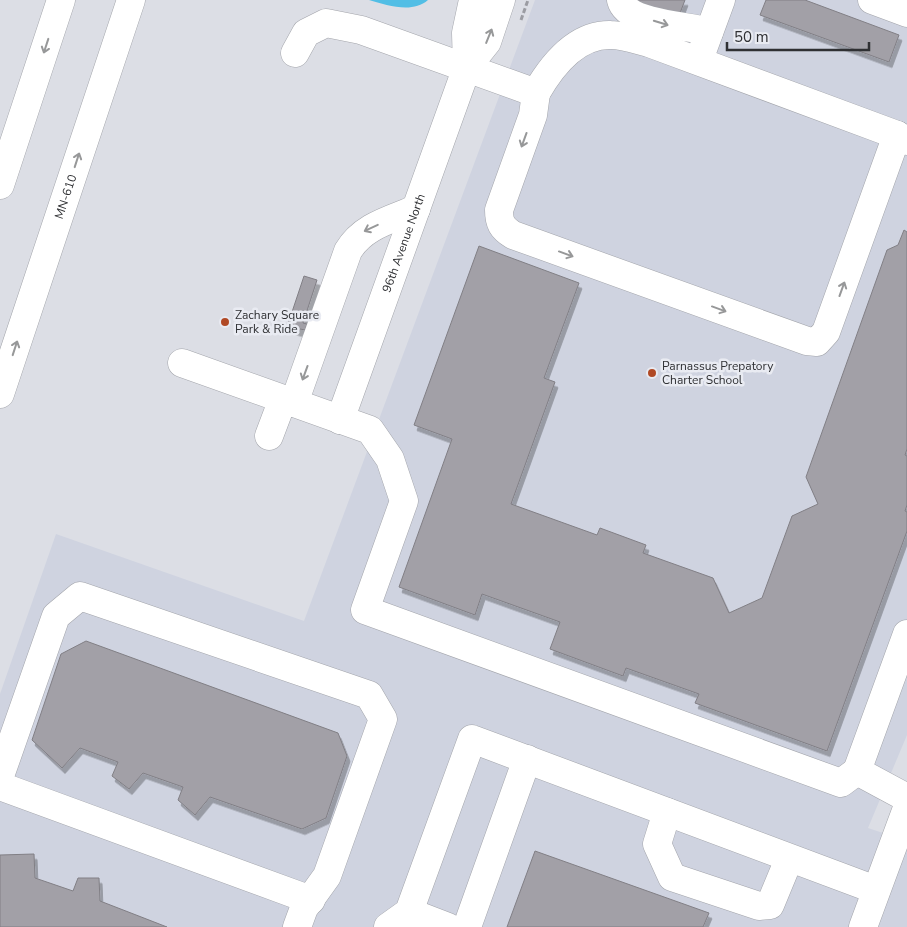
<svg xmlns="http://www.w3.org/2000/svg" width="907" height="927" viewBox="0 0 907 927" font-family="'Nunito Sans',sans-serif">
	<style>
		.built { fill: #cfd3e0 }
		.water { fill: #52bee5 }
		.building { fill: #a2a0a7; stroke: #817f85; filter: url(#shadow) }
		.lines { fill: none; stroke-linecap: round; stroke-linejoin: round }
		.minor-casing { stroke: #a3a5ab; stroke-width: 29 }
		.highway-casing { stroke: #a3a5ab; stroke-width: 29 }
		.path { stroke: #9b9ca2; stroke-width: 3; stroke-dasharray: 5 2.5; stroke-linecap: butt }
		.minor { stroke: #fff; stroke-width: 28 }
		.highway { stroke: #fff; stroke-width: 28 }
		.oneway { stroke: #979899 }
		.poi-dot { fill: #b04925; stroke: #e9ebf2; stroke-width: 2 }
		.labels { text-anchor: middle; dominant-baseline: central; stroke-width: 5; stroke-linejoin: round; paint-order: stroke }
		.street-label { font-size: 12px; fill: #2f3033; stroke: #e9ebf2 }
		.poi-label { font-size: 12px; fill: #2f3033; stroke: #e9ebf2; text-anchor: start }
	</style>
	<defs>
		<filter id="shadow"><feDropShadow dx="3" dy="5.5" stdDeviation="0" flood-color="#0004"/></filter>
	</defs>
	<rect width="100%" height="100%" fill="#dcdee5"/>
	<!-- built -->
	<path class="built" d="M535,0H907V735L868,828L907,841V927H0V694L56,534L304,621Z"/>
	<!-- water -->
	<path class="water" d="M369,0H428C412,14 387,5 369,0Z"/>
	<!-- building -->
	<path class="building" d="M630,0H685L677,21Z
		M766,0H805L899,35L889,62L760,15Z
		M904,230L907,232V449L905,455L907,456V505L905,511L907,512V531L827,751L695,703L699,694L626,668L623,676L550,649L560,622L482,594L475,615L399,587L452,439L414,425L479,246L579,283L544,378L555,382L511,504L597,535L600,528L646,545L643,553L713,578L729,613L762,598L792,516L818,504L806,477L887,250L898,245Z
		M304,276L317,280L303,323L307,324L305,330L300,329L299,331L287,327Z
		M86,641L338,733L347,756L326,818L302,829L210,797L195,815L178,800L183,787L143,773L129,789L112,776L118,762L80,748L62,768L32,740L61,654Z
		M535,851L709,913L703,927H507Z
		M34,854L35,878L73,891L78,878H99L100,901L167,927H0V855Z"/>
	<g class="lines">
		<!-- minor casing -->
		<g class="minor-casing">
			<g id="minor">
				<path d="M621,0C627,25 689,25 709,32"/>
				<path d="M872,0L907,13"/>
				<path d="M703,49L721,0"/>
				<path d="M295,53L306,33L326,23L361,30L536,93C552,65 576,34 611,35C623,35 637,40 649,43L897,135L907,141"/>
				<path d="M467,67L466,33L473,0"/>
				<path d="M536,93L533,115L499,210C499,223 502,228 513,235L807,341L817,342L826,332L897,135"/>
				<path d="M182,363L370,430L390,459L404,501L365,610L841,783L857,771"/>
				<path d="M294,403L348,251C363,226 390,220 416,209"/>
				<path id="s1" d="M340,420L467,67L487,42L501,0"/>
				<path d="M269,436L283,399"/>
				<path d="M907,634L857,771L907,798"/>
				<path d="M0,776L56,616L80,596L369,695L383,719L327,876L304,908L297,927"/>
				<path d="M0,786L311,900"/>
				<path d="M667,812L657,844L672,877L759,906L770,905L789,859"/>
				<path d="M409,912L448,927"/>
				<path d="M388,927L409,912L472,739L876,890"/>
				<path d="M467,927L527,759"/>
				<path d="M863,927L907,808"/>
			</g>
		</g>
		<!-- highway casing -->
		<g class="highway-casing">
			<g id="highway">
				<path d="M0,185L61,0"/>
				<path id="s2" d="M0,394L131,0"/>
			</g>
		</g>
		<!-- path -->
		<path class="path" d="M521,20L528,0"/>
		<!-- minor -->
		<use href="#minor" class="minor"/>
		<!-- highway -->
		<use href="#highway" class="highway"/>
	</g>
	<!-- one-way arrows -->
	<defs><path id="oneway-shaft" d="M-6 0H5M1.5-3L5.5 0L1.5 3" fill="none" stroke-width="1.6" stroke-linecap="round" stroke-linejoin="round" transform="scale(1.25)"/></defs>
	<g class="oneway">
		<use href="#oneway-shaft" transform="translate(661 23) rotate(17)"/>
		<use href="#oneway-shaft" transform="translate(489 36) rotate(-68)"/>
		<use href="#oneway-shaft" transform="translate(46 46) rotate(108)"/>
		<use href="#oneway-shaft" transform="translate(524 140) rotate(110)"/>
		<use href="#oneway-shaft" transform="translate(77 160) rotate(-72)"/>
		<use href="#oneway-shaft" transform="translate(371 228) rotate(155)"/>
		<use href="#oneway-shaft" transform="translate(566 254) rotate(20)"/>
		<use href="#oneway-shaft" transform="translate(842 289) rotate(-70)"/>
		<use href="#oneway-shaft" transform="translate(719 309) rotate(20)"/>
		<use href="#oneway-shaft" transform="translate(15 348) rotate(-72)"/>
		<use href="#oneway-shaft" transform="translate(305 373) rotate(110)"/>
	</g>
	<!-- markers -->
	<g class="poi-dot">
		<circle cx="225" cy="322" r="5"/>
		<circle cx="652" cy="373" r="5"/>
	</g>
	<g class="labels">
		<!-- street labels -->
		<g class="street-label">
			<text stroke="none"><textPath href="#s2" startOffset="208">MN-610</textPath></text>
			<text stroke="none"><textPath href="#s1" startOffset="188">96th Avenue North</textPath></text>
		</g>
		<!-- poi labels -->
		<g class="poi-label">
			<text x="235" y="315">Zachary Square<tspan x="235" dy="14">Park &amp; Ride</tspan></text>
			<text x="662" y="366">Parnassus Prepatory<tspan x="662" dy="14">Charter School</tspan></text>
		</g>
	</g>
	<!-- scale -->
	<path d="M727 42v8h142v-8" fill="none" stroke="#2f3033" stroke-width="2.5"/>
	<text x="734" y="42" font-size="15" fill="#2f3033" stroke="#e9ebf2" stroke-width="4" paint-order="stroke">50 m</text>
</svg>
